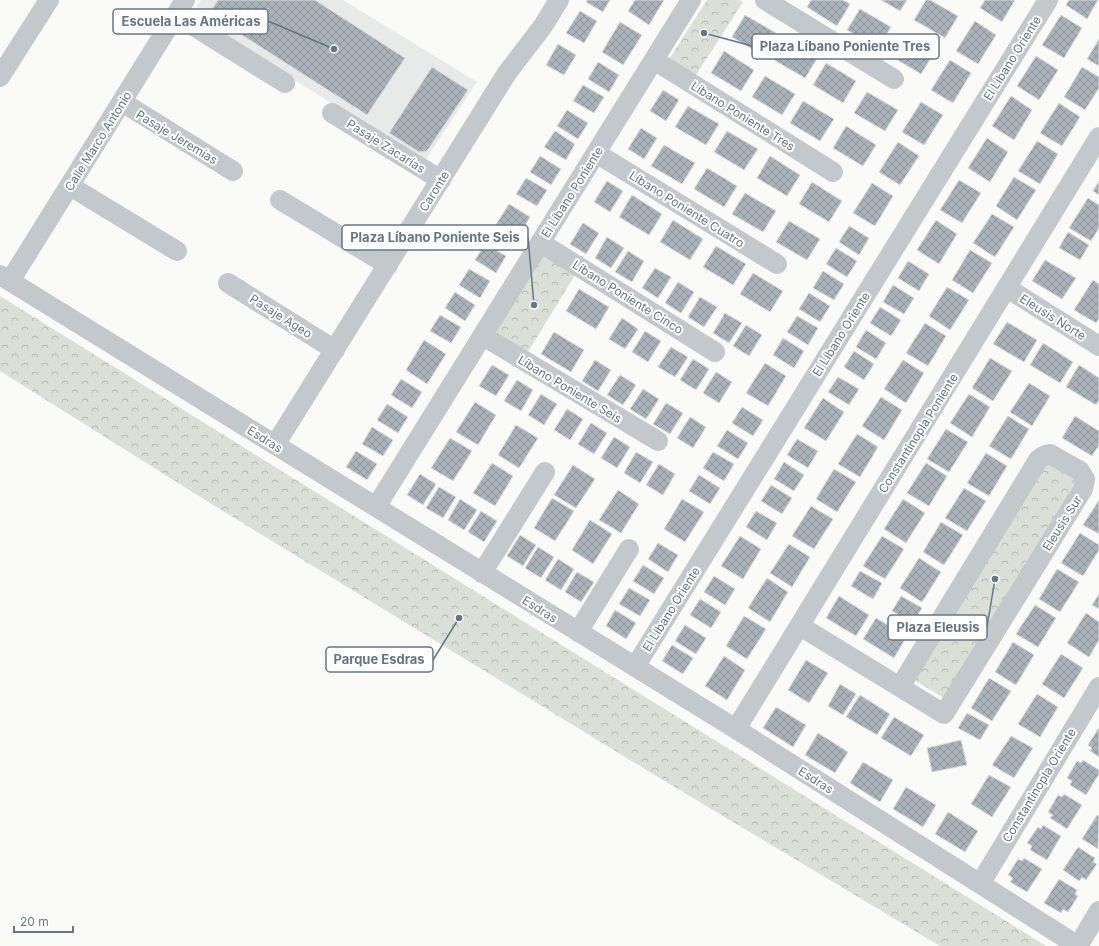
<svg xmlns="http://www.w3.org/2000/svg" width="1099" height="946" viewBox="0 0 1099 946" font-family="Inter,sans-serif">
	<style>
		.built { fill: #e8e9e9 }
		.park { fill: url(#park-crowns) }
		.building { fill: url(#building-cross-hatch); stroke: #dcdcda }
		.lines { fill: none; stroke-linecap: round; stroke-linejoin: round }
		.street { stroke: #c3c8cc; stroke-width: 20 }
		.labels { text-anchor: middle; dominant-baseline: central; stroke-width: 4; stroke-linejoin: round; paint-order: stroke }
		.street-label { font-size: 12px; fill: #657683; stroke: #fff }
		.leader { fill: none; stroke: #657683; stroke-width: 1.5 }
		.callout-dot { fill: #657683; stroke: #fff; stroke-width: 1.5 }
		.callout { fill: #fff; stroke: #657683; stroke-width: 1.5 }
		.callout-label { font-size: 13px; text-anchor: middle; font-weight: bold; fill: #657683 }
	</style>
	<defs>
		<pattern id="park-crowns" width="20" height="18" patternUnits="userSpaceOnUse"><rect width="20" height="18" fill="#dadfd7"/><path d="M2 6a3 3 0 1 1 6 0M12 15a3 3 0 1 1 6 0" fill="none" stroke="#b4b9b4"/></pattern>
		<pattern id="building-cross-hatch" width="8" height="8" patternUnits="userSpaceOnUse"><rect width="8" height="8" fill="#aab3b9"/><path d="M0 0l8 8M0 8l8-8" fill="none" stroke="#8e969c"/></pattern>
	</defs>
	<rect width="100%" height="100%" fill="#fafaf8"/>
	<!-- built -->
	<path class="built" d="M201,0H343L477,82L424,162L192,15Z"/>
	<!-- park -->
	<path class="park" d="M707,0H739L743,2L692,81L666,64Z
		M542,255L575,275L526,355L493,334Z
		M0,296L1046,946H940L653,774L210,503L0,371Z
		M1046,459L1077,479L944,698L914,680Z"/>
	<!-- building -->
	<path class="building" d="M218,0H315L405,58L367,115L209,14Z
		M587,0H610L603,12L586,2Z
		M635,0H664L649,25L628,11Z
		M811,0H843L850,4L837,26L807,7Z
		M881,0H907L900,11Z
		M926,0H930L958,16L945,38L914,20Z
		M985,0H1015L1002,22L980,8Z
		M1069,0H1098L1087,19L1066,5Z
		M860,9L891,27L878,48L847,30Z
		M580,11L597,21L584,43L566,33Z
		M745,15L776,33L762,55L732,37Z
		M1061,15L1082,28L1064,58L1042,45Z
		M975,21L996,35L978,64L956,51Z
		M620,22L642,35L623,65L602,52Z
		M904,35L934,53L921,74L891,56Z
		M787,39L818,57L805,78L774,60Z
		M1099,39V66L1087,59Z
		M558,44L576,55L564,75L546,65Z
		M724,51L754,70L741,91L711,73Z
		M1036,56L1058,70L1039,100L1017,86Z
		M950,60L971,73L953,103L931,90Z
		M598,62L619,75L609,92L588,79Z
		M826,63L856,81L843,103L813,85Z
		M432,67L468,90L427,151L419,152L389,133Z
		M1082,67L1099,77V88L1085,110L1064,97Z
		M765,76L795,94L782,115L752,97Z
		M583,85L604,97L594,113L573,101Z
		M663,90L679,100L666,121L650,111Z
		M867,92L898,110L885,131L854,113Z
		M1011,96L1032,110L1014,140L992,126Z
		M803,101L834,119L820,141L790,123Z
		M921,102L943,115L924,145L902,132Z
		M1059,103L1080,117L1062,146L1040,133Z
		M688,106L719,124L706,145L675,127Z
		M567,110L588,123L578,139L557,126Z
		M846,126L876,145L863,166L833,148Z
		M641,128L657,138L644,159L628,149Z
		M555,131L575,144L566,160L544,147Z
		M727,131L758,149L744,170L714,152Z
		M987,138L1008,152L990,182L968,168Z
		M1037,141L1058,154L1040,184L1018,171Z
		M898,142L919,156L900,185L879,172Z
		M664,145L695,163L682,184L651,166Z
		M540,156L561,169L551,185L530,172Z
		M770,156L800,175L787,196L757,178Z
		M707,168L737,186L724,207L694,189Z
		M1014,177L1036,190L1017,220L996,206Z
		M526,178L547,190L537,206L516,194Z
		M959,180L981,193L962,223L940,210Z
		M607,181L623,191L610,212L594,202Z
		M1099,181V195L1093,191Z
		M812,182L842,201L829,222L799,204Z
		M872,183L893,196L875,226L853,213Z
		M745,193L776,211L763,232L732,214Z
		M632,195L662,214L649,235L619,217Z
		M1088,198L1099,205V228L1091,241L1069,228Z
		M509,204L530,217L512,247L490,234Z
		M992,214L1014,227L995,257L973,243Z
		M673,220L703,239L690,260L660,242Z
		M936,220L957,234L939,264L917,250Z
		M789,221L820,239L807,260L776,242Z
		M583,223L599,233L586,254L570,244Z
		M849,226L869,238L859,255L839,242Z
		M1068,232L1089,245L1080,260L1059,248Z
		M607,237L624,248L611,268L595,258Z
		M485,244L506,256L496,273L475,260Z
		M716,246L746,264L733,285L703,267Z
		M836,248L857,261L847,277L826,264Z
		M970,250L992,263L973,293L952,280Z
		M628,251L644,261L632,282L615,272Z
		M1045,260L1076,278L1062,299L1032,281Z
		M908,261L929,274L919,291L898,278Z
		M655,268L671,277L658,298L642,288Z
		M469,269L490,281L480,298L459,285Z
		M823,271L844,284L834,300L813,288Z
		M753,273L783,291L770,312L740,294Z
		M1093,280L1099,284V318L1096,323L1074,310Z
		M678,282L694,292L681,313L665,303Z
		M893,285L914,298L904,314L883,302Z
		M947,287L969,300L950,330L929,316Z
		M579,289L609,307L596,329L566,311Z
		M455,292L475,305L465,321L445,308Z
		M809,293L830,306L820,322L799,309Z
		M700,297L717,307L704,327L688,317Z
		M880,307L901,320L891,336L870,323Z
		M725,313L742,323L729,343L713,333Z
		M440,315L461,327L451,343L430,331Z
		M797,316L818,328L808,345L787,332Z
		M622,318L638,329L625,349L609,339Z
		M1007,322L1037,340L1024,362L993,344Z
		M925,323L946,336L928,366L906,353Z
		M746,325L762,335L749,356L733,346Z
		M866,330L886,343L876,359L856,347Z
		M645,331L661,341L648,362L632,352Z
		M554,332L584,350L571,372L541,354Z
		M783,338L804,351L794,368L773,355Z
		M424,340L446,354L427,384L406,370Z
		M1043,343L1073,362L1060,383L1030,365Z
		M671,347L688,357L675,377L658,367Z
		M854,351L874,364L864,380L844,367Z
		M990,358L1012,371L993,401L972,388Z
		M693,359L709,369L696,390L680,380Z
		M595,360L611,370L598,391L582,381Z
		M903,360L924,373L906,403L884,389Z
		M765,363L786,376L768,406L746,393Z
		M492,365L509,375L496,396L479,386Z
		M1079,365L1099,378V400L1096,405L1066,387Z
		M716,372L732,382L719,403L703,393Z
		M620,375L636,385L623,405L607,395Z
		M838,377L859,389L849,405L828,392Z
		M401,379L422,392L412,408L391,395Z
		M517,380L533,390L521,411L504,401Z
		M1029,383L1050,396L1032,426L1010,412Z
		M643,389L659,399L646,419L630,409Z
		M541,394L557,404L544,425L528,415Z
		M969,394L990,407L972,437L950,423Z
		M881,397L902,410L884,440L862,426Z
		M823,398L844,412L826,441L804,428Z
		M475,402L496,415L478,445L456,432Z
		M666,403L683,413L670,434L653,424Z
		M387,404L408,417L398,433L377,420Z
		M742,407L763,420L753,436L732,423Z
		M567,409L583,419L570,440L554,430Z
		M1008,416L1029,429L1011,459L989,446Z
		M1075,416L1099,431V445L1092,456L1062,438Z
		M690,417L706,427L693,448L677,438Z
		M591,423L607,433L594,454L578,444Z
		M516,425L538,438L519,468L498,455Z
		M372,427L393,440L383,456L362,444Z
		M946,429L968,442L949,472L927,459Z
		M727,430L748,443L738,459L717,446Z
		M857,434L878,447L860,477L838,464Z
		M614,437L630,447L617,468L601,458Z
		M450,438L472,451L453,481L431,468Z
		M797,439L818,451L808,468L787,455Z
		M356,451L377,464L367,480L346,467Z
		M636,452L653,462L640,483L624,473Z
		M713,452L734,464L724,481L703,468Z
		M986,453L1007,466L989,496L967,483Z
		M784,462L804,475L794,491L774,479Z
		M492,463L513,476L495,506L473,493Z
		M926,463L947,476L929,506L907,493Z
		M659,464L675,474L663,495L646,485Z
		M573,465L595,479L576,508L554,495Z
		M834,469L856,482L837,512L816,499Z
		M420,474L436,484L423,505L407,495Z
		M699,475L720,488L710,504L689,491Z
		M771,485L792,498L782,514L761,501Z
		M439,487L456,497L443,518L426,508Z
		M964,488L986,501L967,531L945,518Z
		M618,490L639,504L621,533L599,520Z
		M552,498L574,511L555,541L534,528Z
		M460,499L477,510L464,530L448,520Z
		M682,499L704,512L685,542L664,529Z
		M903,499L925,513L906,543L884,529Z
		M1099,500V534L1083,525Z
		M811,506L833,519L814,549L792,536Z
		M481,511L497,521L484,542L468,532Z
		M756,511L777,523L767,540L746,527Z
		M590,520L612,534L593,564L572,550Z
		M941,522L963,535L944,565L923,552Z
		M1080,533L1099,545V550L1083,576L1061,563Z
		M520,535L536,545L523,566L507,556Z
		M740,536L761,549L743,579L721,566Z
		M882,536L904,549L885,579L863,566Z
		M658,543L678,555L668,572L648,559Z
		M789,544L810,557L792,587L770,573Z
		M538,547L554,557L541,578L525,568Z
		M919,558L941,572L922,602L900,588Z
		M558,559L574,569L561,590L545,580Z
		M643,565L664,578L654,594L633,581Z
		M1057,569L1079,582L1060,612L1039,599Z
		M860,571L882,583L873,599L851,586Z
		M577,572L594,582L581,602L565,592Z
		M714,576L735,589L725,605L704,592Z
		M767,578L788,592L770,622L748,608Z
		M629,588L650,600L640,616L619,604Z
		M1099,594V609L1092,605Z
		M839,596L869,615L856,636L826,618Z
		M901,596L922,608L913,623L892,611Z
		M700,599L721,612L711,628L690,615Z
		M1035,605L1056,618L1038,647L1016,634Z
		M615,610L636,623L626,639L606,626Z
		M1086,613L1099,622V640L1089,657L1067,643Z
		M744,616L766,629L747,659L726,646Z
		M876,618L907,636L894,658L863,639Z
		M685,625L706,638L696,654L675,641Z
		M1013,642L1034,655L1016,685L995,672Z
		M672,645L693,658L683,674L662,661Z
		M1061,654L1083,668L1064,698L1042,684Z
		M724,656L745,670L727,700L705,686Z
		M806,660L828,673L809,703L788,690Z
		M989,678L1011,691L992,721L971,708Z
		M840,684L856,694L843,715L828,706Z
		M1037,694L1058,707L1040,737L1018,724Z
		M860,695L890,714L877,735L846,717Z
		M776,707L806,725L793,747L763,728Z
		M967,713L989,725L980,740L958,728Z
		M894,717L924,735L911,756L881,738Z
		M1098,729H1099V757L1090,751L1092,748L1088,745Z
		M818,733L848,752L835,773L805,755Z
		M1011,736L1033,748L1014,778L992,765Z
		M961,740L967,765L932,772L927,748Z
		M1083,760L1099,770V774L1086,795L1070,785L1072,781L1067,778L1077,761L1081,763Z
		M863,762L893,780L880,802L850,783Z
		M989,775L1011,787L992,817L971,804Z
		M906,787L936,805L923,827L893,809Z
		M1064,794L1082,805L1067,829L1050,818L1053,815L1048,812L1058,795L1062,797Z
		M948,812L978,831L965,852L935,834Z
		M1097,815L1099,816L1098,849L1082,839Z
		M1043,825L1061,836L1047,860L1030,850L1032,846L1027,843L1038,827L1041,829Z
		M1078,847L1095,858L1093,862L1097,864L1086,880L1082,877L1079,881L1063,870Z
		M1024,858L1042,869L1027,892L1010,882L1013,878L1008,875L1018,859L1022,861Z
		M1059,879L1077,890L1075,894L1078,896L1068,912L1063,909L1061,913L1044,903Z"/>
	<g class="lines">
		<!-- street -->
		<path class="street" d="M765,0L894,79
			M176,15L285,83
			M654,60L833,172
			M0,77L49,0
			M122,102L233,171
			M332,113L441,180
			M596,153L777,264
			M70,186L177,251
			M280,200L388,265
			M541,243L715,352
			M0,275L736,729L1078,946
			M10,281L185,0
			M228,283L335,350
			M1007,288L1099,346
			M483,336L658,441
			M275,445L507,73L543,26L559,0
			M376,507L691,0
			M482,573L545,472
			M800,626L944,714L1083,489L1085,479L1080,471L1050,454L1045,455L1038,460L900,687
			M578,632L629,549
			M635,667L1048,0
			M736,729L1099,137
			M980,884L1099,687
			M1078,946L1099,911"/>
	</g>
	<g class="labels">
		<!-- street labels -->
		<g class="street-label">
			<text transform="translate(1012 58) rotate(-58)">El Líbano Oriente</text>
			<text transform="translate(743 116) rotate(32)">Líbano Poniente Tres</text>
			<text transform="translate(177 137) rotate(31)">Pasaje Jeremías</text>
			<text transform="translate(98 141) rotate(-58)">Calle Marco Antonio</text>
			<text transform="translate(386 146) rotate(32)">Pasaje Zacarías</text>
			<text transform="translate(434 191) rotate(-58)">Caronte</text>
			<text transform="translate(572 192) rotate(-58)">El Líbano Poniente</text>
			<text transform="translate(687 209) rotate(32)">Líbano Poniente Cuatro</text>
			<text transform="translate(628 297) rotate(32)">Líbano Poniente Cinco</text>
			<text transform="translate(281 316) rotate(32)">Pasaje Ageo</text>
			<text transform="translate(1053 317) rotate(32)">Eleusis Norte</text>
			<text transform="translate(841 334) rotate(-58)">El Líbano Oriente</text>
			<text transform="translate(570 389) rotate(31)">Líbano Poniente Seis</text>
			<text transform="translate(918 433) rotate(-58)">Constantinopla Poniente</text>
			<text transform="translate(265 439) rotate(32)">Esdras</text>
			<text transform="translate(1062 523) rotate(-58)">Eleusis Sur</text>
			<text transform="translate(540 609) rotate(32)">Esdras</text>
			<text transform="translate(671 609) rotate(-58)">El Líbano Oriente</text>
			<text transform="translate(816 780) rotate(32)">Esdras</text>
			<text transform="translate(1039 785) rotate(-59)">Constantinopla Oriente</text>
		</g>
	</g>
	<!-- callouts -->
	<path class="leader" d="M334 49L268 21M704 33L752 46M534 305L528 237M995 579L987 627M459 618L433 660"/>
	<g class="callout-dot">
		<circle cx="334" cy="49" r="4"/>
		<circle cx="704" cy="33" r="4"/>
		<circle cx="534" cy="305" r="4"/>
		<circle cx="995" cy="579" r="4"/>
		<circle cx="459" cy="618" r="4"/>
	</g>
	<g class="callout">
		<rect x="113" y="9" width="155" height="25" rx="4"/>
		<rect x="752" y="34" width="187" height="25" rx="4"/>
		<rect x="342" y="225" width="186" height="25" rx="4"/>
		<rect x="888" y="615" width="99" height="25" rx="4"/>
		<rect x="326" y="647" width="107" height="25" rx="4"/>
	</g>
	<g class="callout-label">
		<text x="191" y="26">Escuela Las Américas</text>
		<text x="845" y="51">Plaza Líbano Poniente Tres</text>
		<text x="435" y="242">Plaza Líbano Poniente Seis</text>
		<text x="938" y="632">Plaza Eleusis</text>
		<text x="379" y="664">Parque Esdras</text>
	</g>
	<!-- scale -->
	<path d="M14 926v6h59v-6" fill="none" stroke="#657683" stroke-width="2"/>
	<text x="20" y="926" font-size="12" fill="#657683" stroke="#ffffff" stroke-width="3" paint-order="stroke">20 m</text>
</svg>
